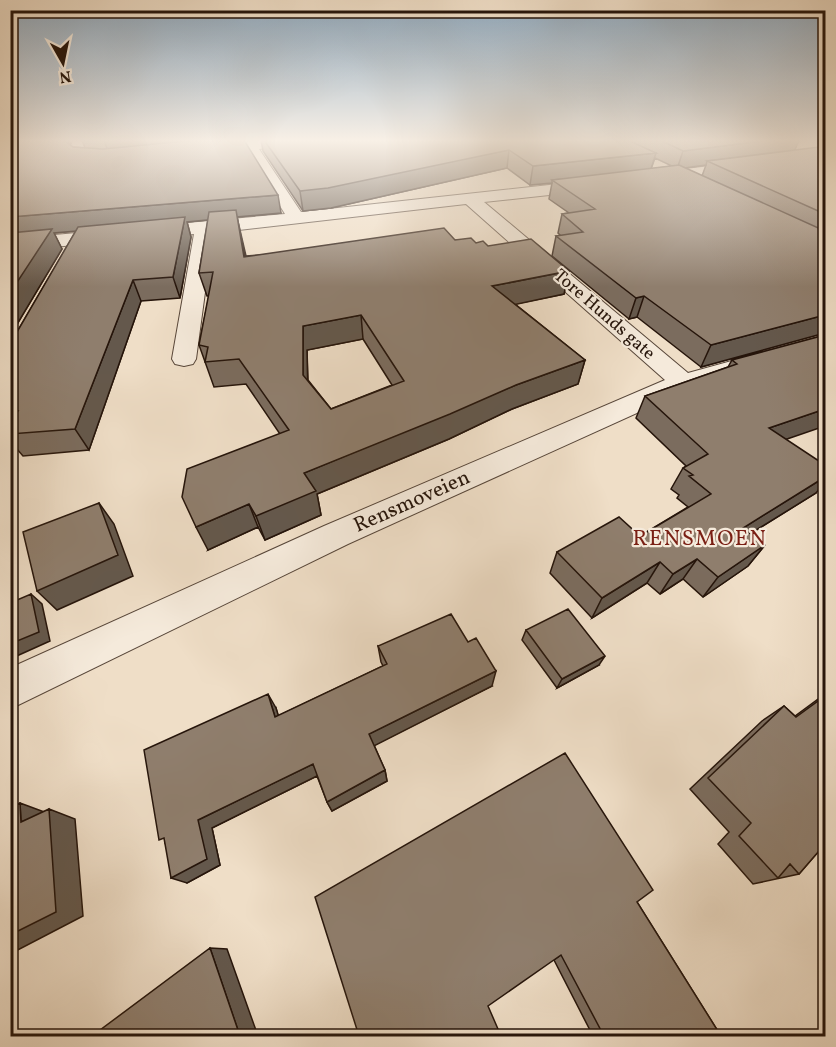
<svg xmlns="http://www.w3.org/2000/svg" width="836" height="1047" viewBox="0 0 836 1047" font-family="Vollkorn,serif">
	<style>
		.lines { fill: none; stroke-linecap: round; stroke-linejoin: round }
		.minor-casing { stroke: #58473a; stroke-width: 2 }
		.minor { fill: #f5eadb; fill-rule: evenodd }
		.wall { fill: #7b6c5e; stroke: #26150b; stroke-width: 1.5; fill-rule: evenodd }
		.shaded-wall { fill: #64584c; stroke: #26150b; stroke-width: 1.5 }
		.building { fill: #8f7e6d; stroke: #26150b; stroke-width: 1.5; fill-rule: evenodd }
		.labels { text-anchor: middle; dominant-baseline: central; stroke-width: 4.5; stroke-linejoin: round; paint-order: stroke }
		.far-street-label { font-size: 18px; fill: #26150b; stroke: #f5eadb }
		.street-label { font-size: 21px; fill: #26150b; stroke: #f5eadb }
		.neighbourhood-label { font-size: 22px; letter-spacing: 1.5px; fill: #7a1f14; stroke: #f5eadb }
	</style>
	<rect width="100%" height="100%" fill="#efdec7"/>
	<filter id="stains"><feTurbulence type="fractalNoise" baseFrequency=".00333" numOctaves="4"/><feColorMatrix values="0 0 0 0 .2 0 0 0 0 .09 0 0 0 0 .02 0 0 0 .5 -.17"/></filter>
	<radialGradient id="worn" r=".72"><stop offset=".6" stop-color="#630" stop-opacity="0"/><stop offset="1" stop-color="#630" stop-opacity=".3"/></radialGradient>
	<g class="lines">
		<!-- minor casing -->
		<g class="minor-casing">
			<path id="minor" d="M73,140H87L84,152C95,159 110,150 119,159C109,170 78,164 69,153Z
				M261,140H309L302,144L259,149L301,212L595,180L601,182L603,185L595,190L484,202L688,373L826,335V350L692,388L348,544L10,709V668L324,526L665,380L466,204L213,233L196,359L193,364L184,366L175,364L172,359L194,234L10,251V239L285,214L246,150L202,155L195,151L202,147Z
				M826,152V160L652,183L644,178L652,173Z"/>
		</g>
		<!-- minor -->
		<use href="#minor" class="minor"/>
	</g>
	<!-- wall -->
	<path class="wall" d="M10,140H72L70,145L73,147L85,148L82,140H244L281,213L237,217L246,256L455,240L476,243L569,271L564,294L515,304L585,360L578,384L512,409L449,439L317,494L321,515L265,540L258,527L208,550L280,434L246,384L214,387L199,345L209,296H207L199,273L208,220L187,222L191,237L180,298L141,301L89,450L23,456L10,441V344L76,231L54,233L62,249L10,336ZM363,339L392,385L331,409L308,380L307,350Z
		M261,140H799L794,150H825V333L701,367L637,317L629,319L552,256L556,236H561L558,233L562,214L569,213L549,199L552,183L530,185L507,168L331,208L303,211L263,151ZM655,158L672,166L651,169ZM706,165L702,176L684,168Z
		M825,335L786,439L816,493L750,534L765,545L748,566L703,597L683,579L660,594L647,583L592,618L550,573L557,552L640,536L688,507L677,498L679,495L671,489L683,468L686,466L636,418L645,396L728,367L732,360Z
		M526,630L599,665L557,688L522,640Z
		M378,646L492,686L374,745L385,770L387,781L332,811L327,802L317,776L212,828L220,865L187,883L165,843L276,708L278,716L383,666L381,662Z
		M825,694V844L799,874L753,884L718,844L729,832L690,789L762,721L784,706L795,716Z
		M637,902L721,1036H593L554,960Z"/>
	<!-- shaded-wall -->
	<path class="shaded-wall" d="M61,140H72L67,154Z
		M104,140H223L109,154Z
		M769,140H799L794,152L707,161L706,165L677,169L683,151Z
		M509,150L507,168L331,208L303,211L300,191Z
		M656,153L650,172L552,180V183L530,185L533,166Z
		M278,195L281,213L237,217L250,280L244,257L237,217L187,222L191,237L180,298L173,277L184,222L54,233L62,249L10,336V217Z
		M569,271L564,294L489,310L492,286Z
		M133,280L141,301L89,450L75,429Z
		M644,296L637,317L629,319L636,298Z
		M361,315L363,339L307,350L308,399L303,375V326Z
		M825,315V333L701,367L711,345Z
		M585,360L578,384L512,409L449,439L317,494L321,515L265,540L256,516L304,473L516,385Z
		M825,409V426L755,450L769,428Z
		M825,477V482L816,493L727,548L743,528Z
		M99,503L114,524L133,576L57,610L37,591Z
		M249,504L258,527L208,550L196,527Z
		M765,545L748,566L703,597L718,577Z
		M697,559L683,579L660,594L673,574Z
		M660,562L647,583L592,618L602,598Z
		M31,594L42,604L50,641L10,659V644Z
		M605,656L599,665L557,688L562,679Z
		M496,671L492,686L372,747L369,734Z
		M268,694L276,708L283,730L275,717Z
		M313,764L319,775L212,828L220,865L187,883L171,878L198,820Z
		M385,770L387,781L332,811L327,802Z
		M20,803L47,813L21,822Z
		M49,809L75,819L83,916L10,954V935Z
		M210,948L227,949L258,1036H240Z"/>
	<!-- building -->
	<path class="building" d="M10,140H64L73,147L103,149L196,140H244L278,195L10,217Z
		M264,140H628L656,153L533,166L509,150L328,188L300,191Z
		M660,140H769L683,151Z
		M819,147L825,150V214L707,161Z
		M679,165L825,231V315L711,345L644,296L636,298L556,236L583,232L562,214L595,209L552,180Z
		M236,210L244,257L444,228L455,240L471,238L476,243L483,241L488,246L531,239L569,271L492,286L585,360L516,385L450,414L304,473L316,491L256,516L249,504L196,527L182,497L187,469L289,430L239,359L205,362L208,347L199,345L213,272L199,273L209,212ZM361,315L404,381L331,409L303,375V326Z
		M185,217L173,277L133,280L75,429L10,434V426L18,411L11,412L15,404L10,405V344L78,227Z
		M52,229L10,293V233Z
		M825,335V409L769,428L825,465V477L743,528L765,545L718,577L697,559L673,574L660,562L602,598L557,552L619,517L640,536L711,494L689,476L693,475L683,468L708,454L645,396L737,364L732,360Z
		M99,503L118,555L37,591L23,532Z
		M31,594L39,632L10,644V603Z
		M568,609L605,656L562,679L526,630Z
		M451,614L468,642L476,638L496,671L369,734L385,770L327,802L313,764L198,820L207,859L171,878L164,838L159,840L144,750L268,694L275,717L387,664L378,646Z
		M825,696V844L799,874L790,864L778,878L739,836L751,823L708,778L784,706L796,717Z
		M565,753L653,890L637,902L721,1036H604L561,955L488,1006L501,1036H359L315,897Z
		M20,803L21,822L49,809L56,912L10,935V807Z
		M210,948L240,1036H92Z"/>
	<!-- sky -->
	<linearGradient id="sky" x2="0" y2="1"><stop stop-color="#8faac1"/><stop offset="0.49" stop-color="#f8f0e6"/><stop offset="1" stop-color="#f8f0e6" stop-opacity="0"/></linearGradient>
	<rect width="836" height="287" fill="url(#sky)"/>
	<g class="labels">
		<!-- far-street labels -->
		<g class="far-street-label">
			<text transform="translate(604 315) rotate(41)">Tore Hunds gate</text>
		</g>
		<!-- street labels -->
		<g class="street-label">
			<text transform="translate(412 502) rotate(-24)">Rensmoveien</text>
		</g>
		<!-- neighbourhood labels -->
		<g class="neighbourhood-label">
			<text x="700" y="539">RENSMOEN</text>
		</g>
	</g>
	<!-- margin -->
	<rect width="836" height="1047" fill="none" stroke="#efdec7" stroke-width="36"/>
	<rect x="12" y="12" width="812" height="1023" fill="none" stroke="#26150b" stroke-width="3"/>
	<rect x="18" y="18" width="800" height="1011" fill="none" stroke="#26150b" stroke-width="1.5"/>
	<!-- north arrow -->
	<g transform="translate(63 63) rotate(171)" stroke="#f5eadb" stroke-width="4.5" paint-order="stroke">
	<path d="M0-4.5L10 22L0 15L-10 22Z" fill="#26150b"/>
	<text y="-9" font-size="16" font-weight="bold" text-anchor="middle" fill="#26150b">N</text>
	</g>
	<rect width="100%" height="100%" filter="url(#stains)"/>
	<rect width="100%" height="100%" fill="url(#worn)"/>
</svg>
